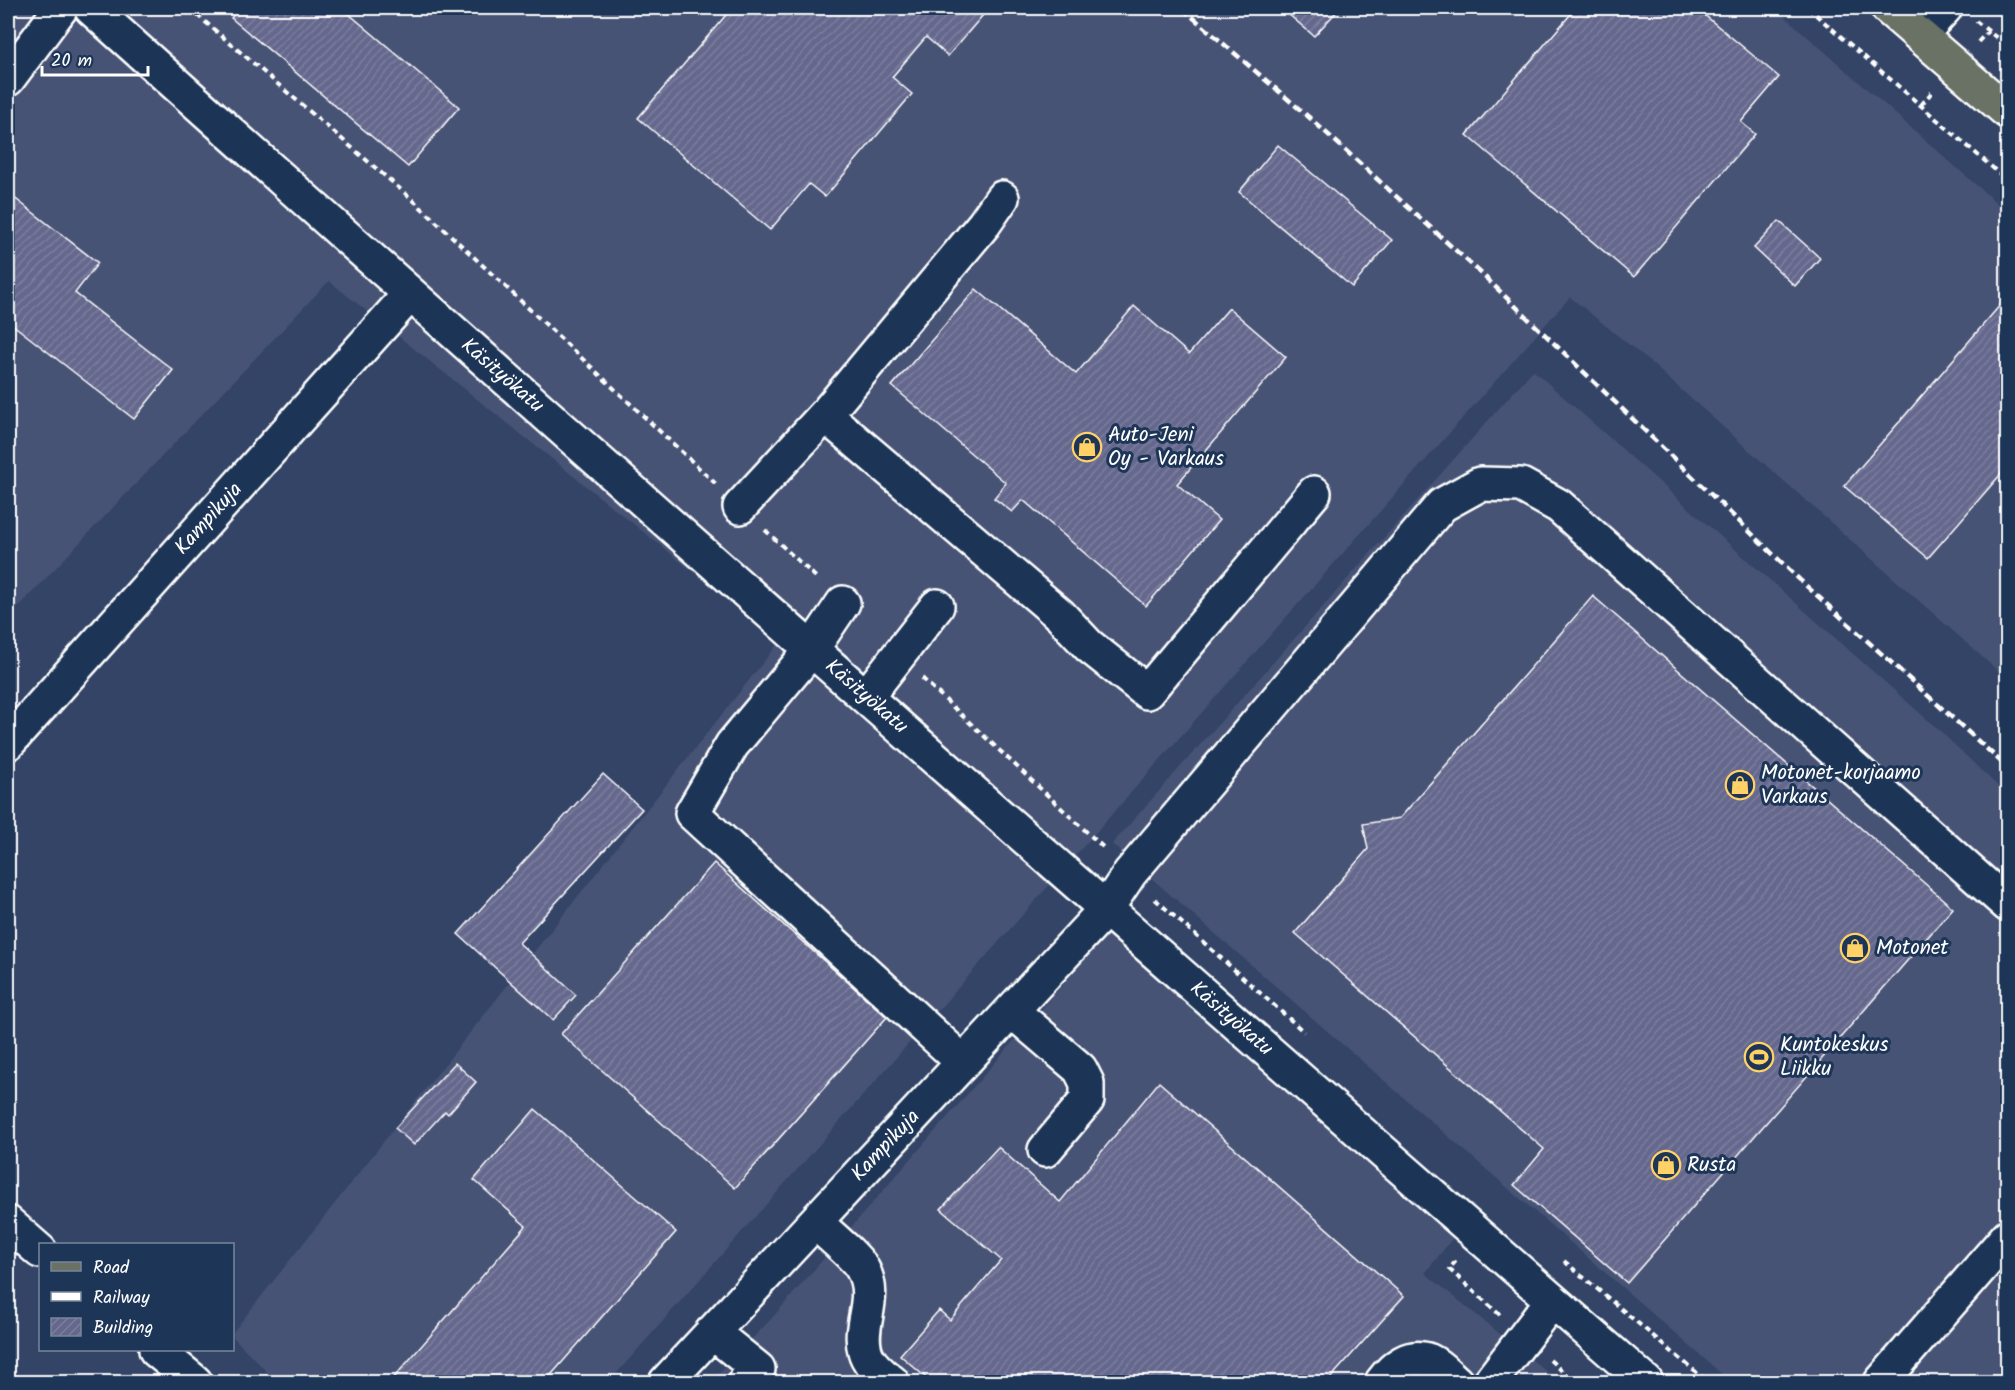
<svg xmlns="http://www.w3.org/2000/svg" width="2015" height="1390" viewBox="0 0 2015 1390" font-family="Kalam,sans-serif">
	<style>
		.built { fill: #465275 }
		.building { fill: url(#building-hatch); stroke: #fff; stroke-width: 1.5 }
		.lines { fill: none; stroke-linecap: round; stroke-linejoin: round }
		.minor-casing { stroke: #fff; stroke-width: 38 }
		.major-casing { stroke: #fff; stroke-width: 38 }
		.path { stroke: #fff; stroke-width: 4; stroke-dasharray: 6 4.5; stroke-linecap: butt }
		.minor { stroke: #1d3557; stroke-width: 33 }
		.major { stroke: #6a7165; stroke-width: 33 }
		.rail { stroke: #fff; stroke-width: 4.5; stroke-dasharray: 9 4.5; stroke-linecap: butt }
		.labels { text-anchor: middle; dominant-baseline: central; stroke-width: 6; stroke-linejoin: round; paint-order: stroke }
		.street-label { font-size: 21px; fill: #fff; stroke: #1d3557 }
		.poi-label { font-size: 21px; fill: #fff; stroke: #1d3557; text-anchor: start }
	</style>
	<defs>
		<pattern id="building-hatch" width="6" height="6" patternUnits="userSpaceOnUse" patternTransform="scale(1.5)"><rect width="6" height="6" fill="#65678d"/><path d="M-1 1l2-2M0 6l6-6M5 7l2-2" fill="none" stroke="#7c7e9e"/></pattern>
	</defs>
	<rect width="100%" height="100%" fill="#334467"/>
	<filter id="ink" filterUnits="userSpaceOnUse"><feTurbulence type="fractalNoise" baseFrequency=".0167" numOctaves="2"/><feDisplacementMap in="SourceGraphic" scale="12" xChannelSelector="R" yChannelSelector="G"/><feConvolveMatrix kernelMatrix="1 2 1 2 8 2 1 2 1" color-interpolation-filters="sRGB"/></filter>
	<g filter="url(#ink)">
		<!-- built -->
		<path class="built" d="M8,8H1775L2007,212V679L1643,356L1570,297L609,1382H277L233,1337V1332L780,641L329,281L8,618Z
			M1533,370L1939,730L2007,795V1382H1731L1112,844Z
			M1106,935L1453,1238L1425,1273L1559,1382H711L772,1318Z"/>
		<!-- building -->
		<path class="building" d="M240,8H342L459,107L408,167L231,18Z
			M732,8H989L948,56L926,37L892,77L912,94L825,197L809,184L770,230L638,118Z
			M1281,8H1340L1314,36Z
			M1576,8H1619L1623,11L1626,8H1696L1779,77L1741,122L1755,134L1634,277L1467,135Z
			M1278,145L1392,240L1352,287L1239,192Z
			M8,193L98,263L75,293L173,370L134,419L8,321Z
			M1779,221L1820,258L1795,286L1754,248Z
			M976,289L1076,374L1134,306L1189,354L1229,308L1286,357L1177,484L1219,520L1146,606L1023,500L1012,512L994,498L1006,483L892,386Z
			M2008,296V466L1928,558L1844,486Z
			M1593,596L1953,908L1627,1283L1514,1185L1544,1149L1295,933L1368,849L1363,824L1400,818Z
			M603,774L642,809L519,943L576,995L553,1020L458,934Z
			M714,863L887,1017L735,1188L561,1034Z
			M455,1063L476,1082L448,1114L445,1111L414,1145L395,1128Z
			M1159,1082L1404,1296L1327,1382H931L900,1355L939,1310L950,1320L1001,1260L941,1209L998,1147L1060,1202Z
			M535,1109L676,1232L545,1382H390L526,1226L474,1180Z"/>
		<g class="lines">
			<!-- minor casing -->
			<g class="minor-casing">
				<path id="minor" d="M91,8C605,470 1125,927 1646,1382
					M1920,35L1945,8
					M8,79L61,8
					M825,415L1060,615L1089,646L1147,692L1314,493
					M740,507L825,415L984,224L1002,198
					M843,603L812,649L732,745L692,813L963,1062
					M866,697L937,606
					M8,743L410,294
					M1012,1011L1080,1069L1087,1083V1100L1045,1150
					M815,1222C826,1232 856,1257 862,1268C879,1298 857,1324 865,1351C868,1363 882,1375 892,1382
					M8,1223L40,1251
					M712,1332L758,1369L745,1382
					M156,1350L195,1382
					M666,1382L1106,909L1130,873L1442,505L1480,484L1521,485L1559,506L2008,905
					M1382,1382C1393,1367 1409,1353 1430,1361C1439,1365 1449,1376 1456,1382
					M1490,1382L1552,1301
					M1881,1382L2008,1236"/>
			</g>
			<!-- major casing -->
			<g class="major-casing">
				<path id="major" d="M1888,8L2008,112"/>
			</g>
			<!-- path -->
			<path class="path" d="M189,8L413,200L716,484
				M1808,8L2008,181
				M1976,21L2008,47
				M1978,42L1988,31
				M1921,105L1932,92
				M765,530L819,580
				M922,678L1105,849
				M1155,899L1304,1032
				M1456,1261L1449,1269L1500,1315
				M1564,1261L1708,1382
				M1550,1360L1574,1382"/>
			<!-- minor -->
			<use href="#minor" class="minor"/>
			<!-- major -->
			<use href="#major" class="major"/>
			<!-- rail -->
			<path class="rail" d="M1182,8L1311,119L1484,276L1801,581L2008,768
				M8,1375L16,1382"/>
		</g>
	</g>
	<!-- icons -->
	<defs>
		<g id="shop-ring" transform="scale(1.5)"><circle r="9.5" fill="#1d3557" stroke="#ffd166" stroke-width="1.5"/><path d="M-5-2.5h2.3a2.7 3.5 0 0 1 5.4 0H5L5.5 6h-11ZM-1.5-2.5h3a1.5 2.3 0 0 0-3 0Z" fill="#ffd166"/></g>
		<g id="stadium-ring" transform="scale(1.5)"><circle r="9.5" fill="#1d3557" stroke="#ffd166" stroke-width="1.5"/><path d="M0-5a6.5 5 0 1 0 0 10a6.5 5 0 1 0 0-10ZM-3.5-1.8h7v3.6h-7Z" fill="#ffd166"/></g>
	</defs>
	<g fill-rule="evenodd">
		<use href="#shop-ring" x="1087" y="447"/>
		<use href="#shop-ring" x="1740" y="785"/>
		<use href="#shop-ring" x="1855" y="948"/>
		<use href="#stadium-ring" x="1759" y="1057"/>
		<use href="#shop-ring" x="1666" y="1165"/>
	</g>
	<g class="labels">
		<!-- street labels -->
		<g class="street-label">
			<text transform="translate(502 376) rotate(41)">Käsityökatu</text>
			<text transform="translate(209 519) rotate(-48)">Kampikuja</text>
			<text transform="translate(866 697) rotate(41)">Käsityökatu</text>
			<text transform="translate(1231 1019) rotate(41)">Käsityökatu</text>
			<text transform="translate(886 1146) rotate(-47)">Kampikuja</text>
		</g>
		<!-- poi labels -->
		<g class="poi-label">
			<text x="1108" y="435">Auto-Jeni<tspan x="1108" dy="24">Oy - Varkaus</tspan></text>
			<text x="1761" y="773">Motonet-korjaamo<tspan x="1761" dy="24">Varkaus</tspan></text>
			<text x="1876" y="948">Motonet</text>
			<text x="1780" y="1045">Kuntokeskus<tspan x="1780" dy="24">Liikku</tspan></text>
			<text x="1687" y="1165">Rusta</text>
		</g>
	</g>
	<!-- margin -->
	<rect width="2015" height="1390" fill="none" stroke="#1d3557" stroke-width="30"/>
	<rect x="15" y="15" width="1985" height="1360" fill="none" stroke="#fff" stroke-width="2" filter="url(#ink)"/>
	<!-- legend -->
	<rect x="39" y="1243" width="195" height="108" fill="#1d3557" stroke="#77869a" stroke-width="1.5"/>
	<rect x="51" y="1262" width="30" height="9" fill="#6a7165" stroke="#77869a" stroke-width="1.5"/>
	<text x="93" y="1273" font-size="18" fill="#ffffff">Road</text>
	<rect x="51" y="1292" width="30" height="9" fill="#ffffff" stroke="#77869a" stroke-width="1.5"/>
	<text x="93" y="1303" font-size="18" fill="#ffffff">Railway</text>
	<rect x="51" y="1318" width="30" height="18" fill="url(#building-hatch)" stroke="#77869a" stroke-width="1.5"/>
	<text x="93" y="1333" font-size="18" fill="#ffffff">Building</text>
	<!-- scale -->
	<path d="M42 66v9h106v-9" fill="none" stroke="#ffffff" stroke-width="3"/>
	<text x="51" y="66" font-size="18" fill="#ffffff" stroke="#1d3557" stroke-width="4.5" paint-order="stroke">20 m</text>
</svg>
